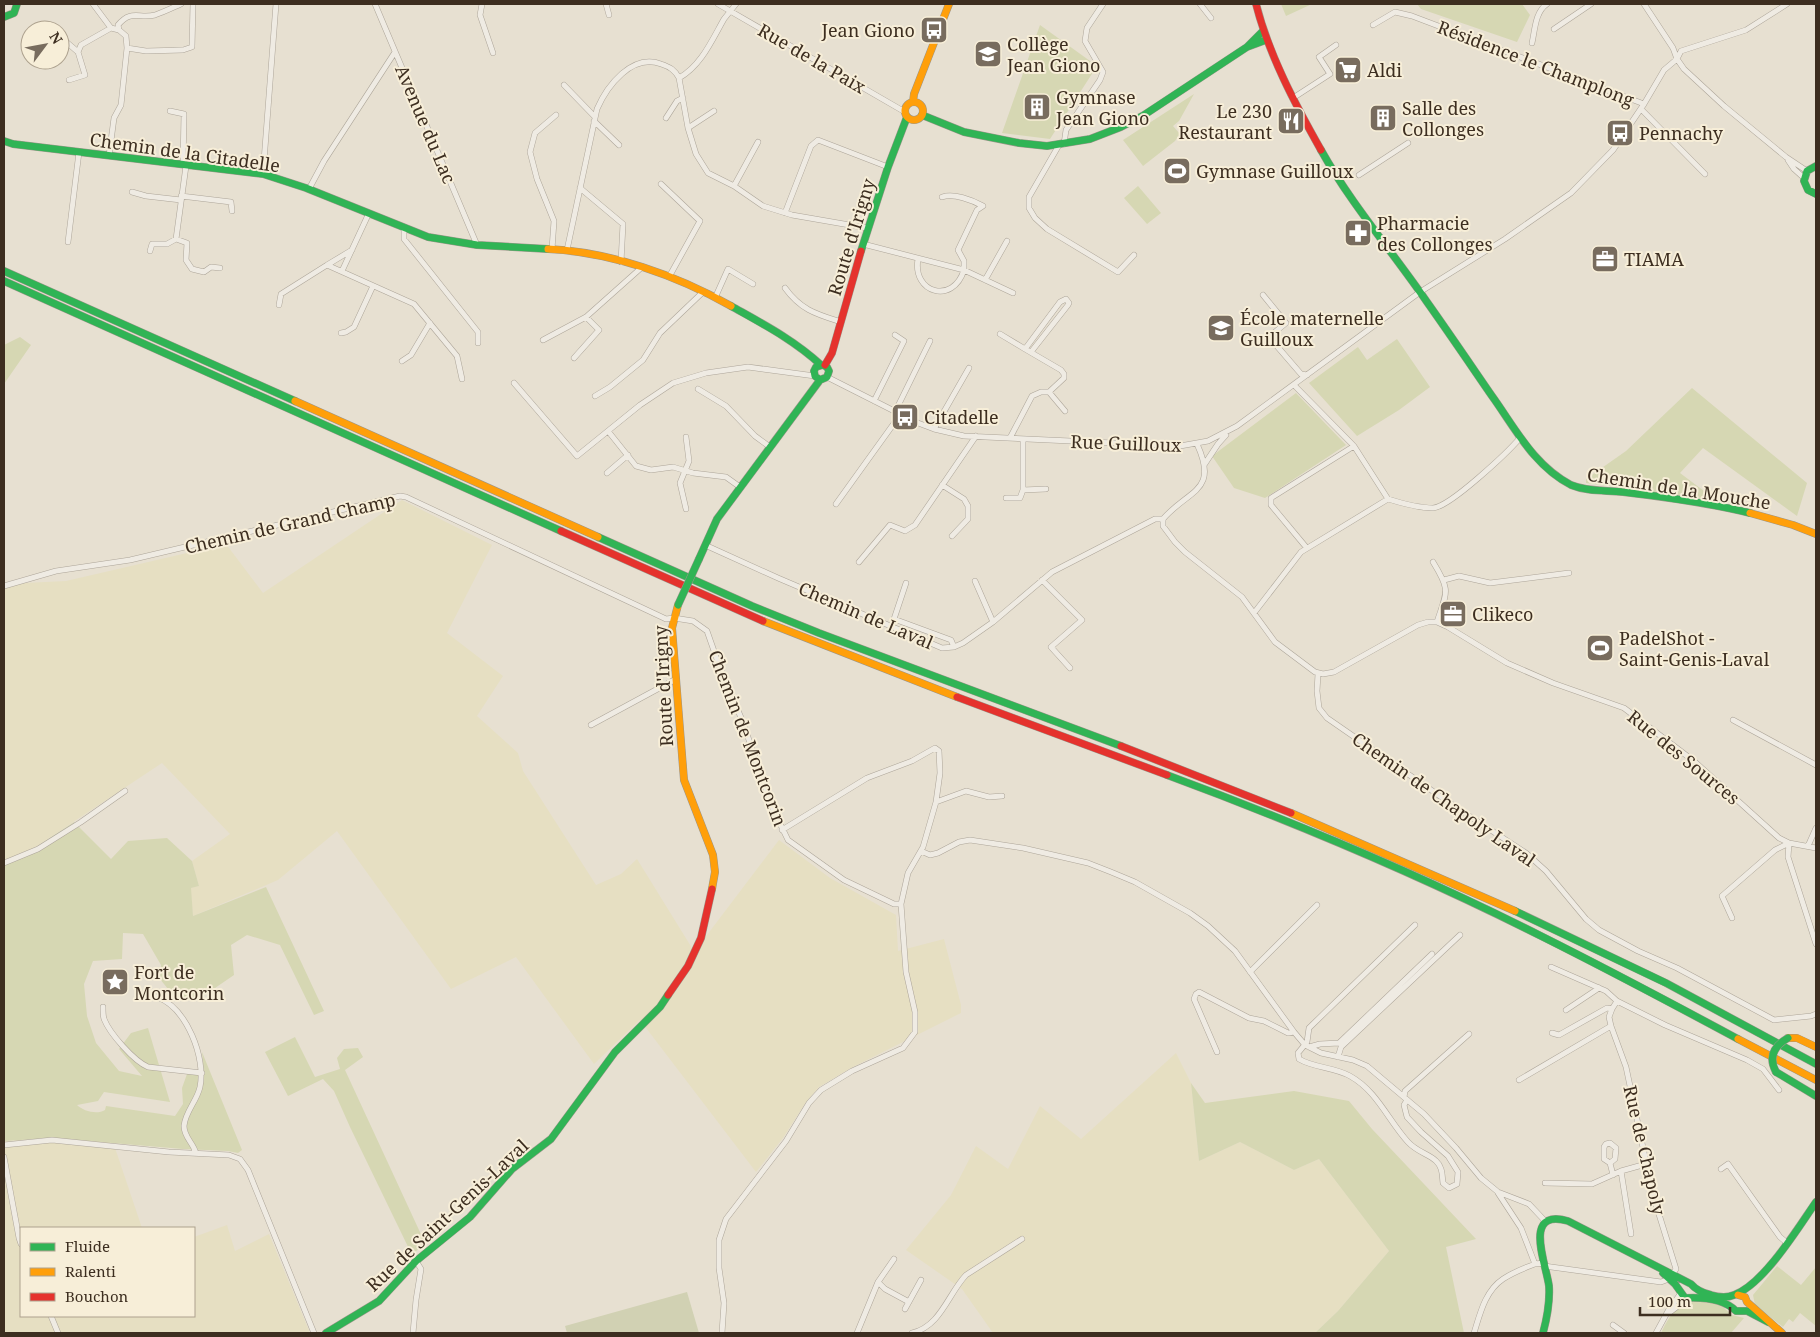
<svg xmlns="http://www.w3.org/2000/svg" width="1820" height="1337" viewBox="0 0 1820 1337" font-family="'Noto Serif',serif">
	<style>
		.farmland { fill: #e6dfc2 }
		.green { fill: #d6d7b3 }
		.cemetery { fill: #d1d1b3 }
		.lines { fill: none; stroke-linecap: round; stroke-linejoin: round }
		.street-casing { stroke: #ada599; stroke-width: 6 }
		.fast-casing { stroke: #9c958a; stroke-width: 8 }
		.slow-casing { stroke: #9c958a; stroke-width: 8 }
		.jam-casing { stroke: #9c958a; stroke-width: 8 }
		.street { stroke: #efebe3; stroke-width: 5 }
		.fast { stroke: #30b455; stroke-width: 7 }
		.slow { stroke: #ff9f0a; stroke-width: 7 }
		.jam { stroke: #e5322d; stroke-width: 7 }
		.fast-bridge-casing { stroke: #9c958a; stroke-width: 8; stroke-linecap: butt }
		.fast-bridge { stroke: #30b455; stroke-width: 7 }
		.labels { text-anchor: middle; dominant-baseline: central; stroke-width: 4; stroke-linejoin: round; paint-order: stroke }
		.poi-label { font-size: 18px; fill: #3d2e20; stroke: #f7eed8; text-anchor: start }
		.street-label { font-size: 18px; fill: #3d2e20; stroke: #f7eed8 }
	</style>
	<rect width="100%" height="100%" fill="#e7e0d1"/>
	<!-- farmland -->
	<path class="farmland" d="M402,500L492,545L447,633L503,676L477,716L518,753L523,771L596,885L621,874L637,859L692,948L707,935L779,840L830,878L896,915L898,951L944,939L961,1005V1013L851,1068L819,1087L806,1102L783,1138L756,1172L640,1020L594,1064L516,957L451,989L337,831L278,880L193,916L190,888L199,886L192,861L230,834L162,763L22,856L4,862V584L66,581L226,544L263,593Z
		M1176,1053L1191,1083L1199,1161L1240,1142L1294,1170L1319,1159L1389,1251L1338,1311L1315,1333H993L962,1289L906,1250L951,1195L976,1146L1008,1169L1040,1106L1081,1139Z
		M53,1138L113,1142L142,1228H21V1316H194V1237L227,1225L235,1251L269,1234L310,1333H4V1141Z"/>
	<!-- green -->
	<path class="green" d="M1281,4H1312L1286,16Z
		M1417,4H1522L1530,15L1517,42L1421,9Z
		M1040,25L1097,66L1050,139L1002,133Z
		M1194,94L1179,121L1173,126L1180,134L1175,141L1143,166L1123,140Z
		M1138,186L1161,213L1147,224L1124,198Z
		M20,337L31,345L4,384V345Z
		M1397,339L1430,387L1399,410L1357,436L1309,383L1358,347L1367,360Z
		M1692,388L1807,483L1797,516L1703,448L1680,473L1716,500L1586,483V479L1626,451Z
		M1296,393L1346,445L1265,498L1234,488L1212,456Z
		M74,822L111,859L128,841L167,838L192,861L199,886L191,888L193,916L266,887L324,1011L314,1015L280,945L247,935L231,945L234,975L199,999H176L160,979L161,965L143,934L123,933L122,959L93,961L84,984L87,1016L96,1043L119,1071L142,1076L119,1049L131,1033L148,1028L170,1102L104,1092L98,1101L77,1105C83,1111 97,1115 105,1110L106,1106L175,1116L183,1104L182,1088L187,1074H204L202,1052L242,1150L238,1153L228,1151L183,1149L53,1138L4,1141V862L22,856Z
		M295,1037L315,1077L340,1069L337,1058L344,1049L358,1048L363,1057L345,1070L425,1243L412,1255L350,1127L334,1091L323,1079L288,1096L265,1052Z
		M1191,1083L1205,1103L1294,1091L1349,1101L1372,1129L1476,1239L1446,1247L1464,1333H1315L1338,1311L1389,1251L1319,1159L1294,1170L1240,1142L1199,1161Z
		M1777,1266L1801,1285L1816,1267V1326L1800,1313L1793,1322L1789,1319L1783,1327L1755,1305L1753,1295Z
		M1698,1300L1715,1303L1723,1307L1732,1315L1744,1318L1731,1333H1661C1666,1323 1672,1310 1683,1305C1688,1303 1693,1302 1698,1300Z"/>
	<!-- cemetery -->
	<path class="cemetery" d="M687,1292L699,1333H567L565,1326Z"/>
	<g class="lines">
		<!-- street casing -->
		<g class="street-casing">
			<path id="street" d="M93,4L111,28L119,30L126,36L127,48L121,105L114,118L109,156
				M375,4L477,245
				M482,4L480,15L493,53
				M606,4L609,15
				M718,4L905,112
				M1200,4L1211,18
				M1644,4L1673,48L1677,59L1684,69L1724,106L1786,157L1807,171
				M1373,25L1395,12L1412,16L1644,104
				M1554,29L1591,4
				M119,30L118,25C131,9 139,19 155,15C164,12 172,8 181,4
				M64,40L78,52L85,75L69,80
				M1532,43C1535,30 1535,12 1547,4
				M127,48L146,51L183,50L192,47L193,4
				M78,52L81,45L111,28
				M679,78C701,66 712,40 724,19C728,14 732,9 736,4
				M564,85L595,117
				M1293,98L1330,74L1319,57L1336,45
				M1641,109L1705,174
				M170,111L184,114L183,165
				M666,118L677,101L683,98
				M594,121L619,145
				M688,128L714,111
				M1064,144L1066,130L1100,80L1103,72L1085,41L1087,28L1103,4
				M1059,145L1029,197V208L1035,218L1047,229L1118,272L1134,255
				M1788,160L1794,169L1804,178
				M263,174L276,4
				M1359,175L1408,143
				M661,184L700,221L669,277
				M734,186L758,142
				M580,188L623,224L621,262
				M309,189L324,161L395,52
				M132,192L146,196L181,200
				M181,196L231,202L232,211
				M785,213L811,146L818,140L888,167
				M404,227V239L478,332V343
				M176,239L187,243L186,260L192,269L204,272L211,267L220,268
				M68,242L79,152
				M863,244L964,270V261L958,250L977,210L983,206C972,200 954,193 942,197
				M552,249L554,221L537,179L530,152L535,133L556,115
				M567,250L597,109C607,86 632,53 661,64C670,67 675,70 679,78L688,128L696,154L708,173L734,186L763,206L792,215L867,228
				M150,251L152,244H167L176,239L186,166
				M918,259C912,293 953,305 964,270L1013,293
				M327,265L352,250
				M342,271L369,213
				M985,280L1007,241
				M785,288C801,310 816,314 841,322
				M1263,295L1286,323L1269,337L1301,374L1307,375
				M715,298L728,269L753,284
				M279,305L281,294L327,265L414,304L457,356L462,379
				M341,333L346,332L354,327L373,286
				M1000,334L1025,349
				M543,340L586,317L641,268
				M574,358L599,330L586,317
				M402,361L411,355L430,323
				M827,377L918,423L934,429L964,436L1180,446L1208,441L1237,426L1420,292L1505,239L1571,193L1613,150L1644,104L1664,70L1677,59L1681,51L1746,30L1787,4
				M514,383L577,456L640,405L673,383L706,373L748,367L815,376
				M1294,385L1354,446L1388,499
				M698,389L726,406L755,436L770,447
				M1049,392L1065,411
				M595,396L610,387L643,360L660,333L703,292
				M874,401L904,341L895,335
				M895,412L930,341
				M934,429L969,368
				M608,431L636,466L651,470L673,467L693,473L726,477L740,487
				M1010,438L1032,396L1041,392H1049L1064,378V374L1061,370L1025,349L1060,302L1066,299L1069,303L1068,305L1031,352
				M1204,465L1218,444L1226,435
				M607,473L628,455
				M942,485L964,499L968,506V519L952,536
				M1023,490L1046,489
				M1006,498H1020L1023,490V439
				M836,504L900,415
				M686,509L680,483L689,461L686,437
				M1163,519V526L1175,542L1185,552L1242,597L1275,642L1315,672L1323,674L1334,672L1418,625L1428,622H1437L1448,627L1507,663L1553,683L1624,708L1695,762L1779,838L1789,843L1816,848
				M705,545L778,578L942,648L954,647L963,643L993,622L1052,572L1155,519H1163C1189,489 1219,492 1197,444
				M1306,547L1271,505V498L1354,446
				M859,562L890,525L905,531L915,525L976,436
				M1433,562C1451,591 1447,591 1437,622
				M1042,580L1082,620L1051,647L1070,668
				M1444,580L1459,576L1490,583L1569,573
				M975,581L993,622
				M906,583L894,619L951,640L954,647
				M4,586L56,571L130,560L400,496L406,497L666,619L674,618L693,621L707,631L720,668L742,720L773,809L788,840L844,880L894,904H901
				M1254,613L1301,552L1388,499C1401,503 1419,508 1433,508C1450,507 1508,452 1520,438
				M1318,674L1317,691L1319,708L1327,718L1460,810L1526,853L1546,871L1586,919L1599,930L1638,951L1677,968L1774,1020L1811,1016L1816,1014
				M1733,720L1816,765
				M591,725L676,679
				M936,802L966,791L989,797L1002,796
				M1789,843L1788,857L1816,944
				M1808,846L1816,828
				M921,851L930,855L938,853L959,842L970,840L1023,848L1088,863L1111,872L1135,882L1190,913L1208,926L1235,951L1294,1032L1305,1045L1321,1053L1353,1060L1367,1066L1424,1114L1456,1148L1481,1178L1498,1192L1529,1204L1546,1222
				M4,863L38,849L81,822L125,791
				M1732,918L1722,896L1775,850L1789,843
				M1551,967L1606,991L1617,1001
				M1250,972L1317,905
				M142,996C147,996 152,995 157,997C187,1008 206,1058 200,1087C197,1101 185,1112 184,1126C184,1138 194,1143 196,1154
				M103,1007C103,1011 103,1016 104,1019C110,1034 134,1061 148,1067L202,1073
				M1566,1010L1599,988
				M1552,1033L1559,1035L1607,1008L1612,1009
				M1309,1047L1320,1044L1339,1043L1432,954
				M1217,1052L1194,999L1196,994L1199,992L1249,1018L1264,1021L1288,1033L1294,1032
				M1338,1057L1341,1047L1460,935
				M1519,1080L1611,1026
				M1404,1097L1405,1091L1469,1034
				M1407,1100L1404,1105L1407,1117L1421,1132L1448,1156L1458,1172L1457,1184L1449,1188L1443,1183C1442,1176 1443,1167 1436,1161C1429,1154 1417,1152 1408,1142C1388,1120 1377,1091 1350,1076C1334,1067 1314,1068 1299,1059L1298,1053L1307,1042L1309,1028L1415,925
				M4,1145L52,1140L169,1152L229,1155L240,1159L248,1170L314,1333
				M4,1157L19,1238L21,1244
				M1610,1163L1604,1159V1147L1606,1144L1610,1143L1616,1148L1615,1159L1610,1163L1613,1175
				M1721,1169L1728,1164L1780,1237L1786,1242
				M1621,1171L1631,1234
				M1545,1183L1592,1184L1621,1171L1646,1164
				M1498,1193L1521,1228L1535,1264L1544,1263
				M1544,1266L1661,1282L1669,1279L1676,1269L1653,1195L1626,1067L1611,1026L1609,1017L1612,1009L1617,1001L1665,1025L1747,1060L1763,1069L1779,1090
				M878,1282L885,1289L909,1302
				M905,1309L921,1280
				M1670,1312L1687,1299
				M51,1316L58,1333
				M1613,1325L1624,1333
				M413,1333L416,1300L421,1269L416,1261
				M722,1333L724,1303L719,1268V1240L726,1219L786,1141L809,1103L821,1090L852,1071L903,1048L915,1032V1012L906,972L901,904L908,873L923,847L936,802L940,773L939,751L935,748L912,761L867,778L782,830
				M857,1333L878,1282L894,1259
				M912,1333C941,1326 948,1294 966,1275L1022,1239
				M1474,1333C1480,1314 1485,1291 1503,1279C1512,1273 1524,1268 1535,1264
				M1656,1333L1668,1311L1681,1293"/>
		</g>
		<!-- fast casing -->
		<g class="fast-casing">
			<path id="fast" d="M4,17L14,13L17,4
				M1247,47L1266,40
				M922,115L964,132L1019,143L1047,146L1090,139L1121,127L1144,115L1247,47L1263,31
				M4,141L13,144L263,174L306,188L428,237L477,245L548,249
				M1321,150C1351,204 1392,251 1427,302C1449,333 1470,364 1492,396C1515,428 1534,466 1571,485C1588,492 1606,490 1623,492C1666,497 1709,503 1750,513
				M1816,166L1807,171L1804,181L1808,190L1816,194
				M861,251L888,167L907,117
				M4,271L295,401
				M4,281L561,531
				M731,306C763,324 794,340 821,365
				M598,537L752,606L819,633L1121,746
				M699,559L717,519L820,380L827,377L829,371L827,367L823,365L816,367L814,371L815,376L820,380
				M1167,775C1294,822 1420,875 1541,936C1607,969 1673,1004 1738,1039
				M1515,911L1666,983L1816,1064
				M1776,1072L1816,1096
				M1663,1273L1675,1284L1685,1298C1702,1297 1724,1299 1736,1311H1747L1768,1322
				M326,1333L379,1301L416,1261L470,1217L512,1169L551,1139L615,1052L660,1007L668,995
				M1543,1333C1547,1318 1550,1301 1549,1286C1546,1263 1522,1208 1568,1221L1691,1284C1696,1290 1703,1293 1711,1295C1718,1297 1727,1298 1734,1295C1764,1284 1798,1228 1816,1202"/>
		</g>
		<!-- slow casing -->
		<g class="slow-casing">
			<path id="slow" d="M913,102L914,94L949,4
				M905 111a9 9 0 1 1 18 0a9 9 0 1 1-18 0Z
				M548,249C611,252 676,275 731,306
				M295,401L598,537
				M1750,513L1793,525L1816,534
				M678,605L672,628L684,780L713,855L715,872L712,889
				M763,621L957,697
				M1291,813L1515,911
				M1788,1038H1797L1816,1047
				M1738,1039L1816,1080
				M1738,1295L1745,1297L1747,1302L1782,1333"/>
		</g>
		<!-- jam casing -->
		<g class="jam-casing">
			<path id="jam" d="M1256,4C1269,55 1295,104 1321,150
				M825,365L832,353L861,251
				M561,531L763,621
				M957,697L1167,775
				M1121,746L1291,813
				M668,995L688,966L701,938L712,889"/>
		</g>
		<!-- street -->
		<use href="#street" class="street"/>
		<!-- fast -->
		<use href="#fast" class="fast"/>
		<!-- slow -->
		<use href="#slow" class="slow"/>
		<!-- jam -->
		<use href="#jam" class="jam"/>
		<!-- fast-bridge casing -->
		<g class="fast-bridge-casing">
			<path id="fast-bridge" d="M678,605L699,559
				M1776,1072C1768,1057 1774,1046 1788,1038"/>
		</g>
		<!-- fast-bridge -->
		<use href="#fast-bridge" class="fast-bridge"/>
	</g>
	<!-- icons -->
	<defs>
		<g id="bus-square" transform="scale(1.4375)"><rect x="-9" y="-9" width="18" height="18" rx="4" fill="#786c5e" stroke="#f7eed8"/><path d="M-5-6H5V4H4V6H2V4H-2V6H-4V4H-5ZM-3.5-4V0h7V-4ZM-3.5 1.2v1.5H-2V1.2ZM2 1.2v1.5H3.5V1.2Z" fill="#fff"/></g>
		<g id="school-square" transform="scale(1.4375)"><rect x="-9" y="-9" width="18" height="18" rx="4" fill="#786c5e" stroke="#f7eed8"/><path d="M0-5L7-2L0 1L-7-2ZM-4 1L0 2.5L4 1V4Q0 6-4 4Z" fill="#fff"/></g>
		<g id="supermarket-square" transform="scale(1.4375)"><rect x="-9" y="-9" width="18" height="18" rx="4" fill="#786c5e" stroke="#f7eed8"/><path d="M-6-5.5h2.5l.6 2H6L4.5 2H-2.5L-4.4-4H-6ZM-1.5 3.2a1.3 1.3 0 1 0 .1 0ZM3 3.2a1.3 1.3 0 1 0 .1 0Z" fill="#fff"/></g>
		<g id="building-square" transform="scale(1.4375)"><rect x="-9" y="-9" width="18" height="18" rx="4" fill="#786c5e" stroke="#f7eed8"/><path d="M-4-6H4V6H1V3H-1V6H-4ZM-2.5-4.3h1.7v1.8h-1.7ZM.8-4.3h1.7v1.8H.8ZM-2.5-1h1.7V.8h-1.7ZM.8-1h1.7V.8H.8Z" fill="#fff"/></g>
		<g id="restaurant-square" transform="scale(1.4375)"><rect x="-9" y="-9" width="18" height="18" rx="4" fill="#786c5e" stroke="#f7eed8"/><path d="M-5-6h1v4h1v-4h1v4h1v-4h1v5L-1.5 .5V6h-2V.5L-5-1ZM5-6V6H3V1.5H1.5Q1.5-4 5-6Z" fill="#fff"/></g>
		<g id="stadium-square" transform="scale(1.4375)"><rect x="-9" y="-9" width="18" height="18" rx="4" fill="#786c5e" stroke="#f7eed8"/><path d="M0-5a6.5 5 0 1 0 0 10a6.5 5 0 1 0 0-10ZM-3.5-1.8h7v3.6h-7Z" fill="#fff"/></g>
		<g id="pharmacy-square" transform="scale(1.4375)"><rect x="-9" y="-9" width="18" height="18" rx="4" fill="#786c5e" stroke="#f7eed8"/><path d="M-2-6h4v4h4v4h-4v4h-4v-4h-4v-4h4Z" fill="#fff"/></g>
		<g id="office-square" transform="scale(1.4375)"><rect x="-9" y="-9" width="18" height="18" rx="4" fill="#786c5e" stroke="#f7eed8"/><path d="M-6-3h4V-5.5h4V-3h4V5H-6ZM-1-4.5V-3h2v-1.5ZM-6 0V1H6V0Z" fill="#fff"/></g>
		<g id="sight-square" transform="scale(1.4375)"><rect x="-9" y="-9" width="18" height="18" rx="4" fill="#786c5e" stroke="#f7eed8"/><path d="M0-6L1.8-2.2L6-1.7L2.9 1.2L3.7 5.4L0 3.3L-3.7 5.4L-2.9 1.2L-6-1.7L-1.8-2.2Z" fill="#fff"/></g>
	</defs>
	<g fill-rule="evenodd">
		<use href="#bus-square" x="934" y="30"/>
		<use href="#school-square" x="988" y="54"/>
		<use href="#supermarket-square" x="1348" y="70"/>
		<use href="#building-square" x="1037" y="107"/>
		<use href="#building-square" x="1383" y="118"/>
		<use href="#restaurant-square" x="1291" y="121"/>
		<use href="#bus-square" x="1620" y="133"/>
		<use href="#stadium-square" x="1177" y="171"/>
		<use href="#pharmacy-square" x="1358" y="233"/>
		<use href="#office-square" x="1605" y="259"/>
		<use href="#school-square" x="1221" y="328"/>
		<use href="#bus-square" x="905" y="417"/>
		<use href="#office-square" x="1453" y="614"/>
		<use href="#stadium-square" x="1600" y="648"/>
		<use href="#sight-square" x="115" y="982"/>
	</g>
	<g class="labels">
		<!-- poi labels -->
		<g class="poi-label">
			<text x="915" y="30" text-anchor="end">Jean Giono</text>
			<text x="1007" y="44">Collège<tspan x="1007" dy="21">Jean Giono</tspan></text>
			<text x="1367" y="70">Aldi</text>
			<text x="1056" y="97">Gymnase<tspan x="1056" dy="21">Jean Giono</tspan></text>
			<text x="1402" y="108">Salle des<tspan x="1402" dy="21">Collonges</tspan></text>
			<text x="1272" y="111" text-anchor="end">Le 230<tspan x="1272" dy="21">Restaurant</tspan></text>
			<text x="1639" y="133">Pennachy</text>
			<text x="1196" y="171">Gymnase Guilloux</text>
			<text x="1377" y="223">Pharmacie<tspan x="1377" dy="21">des Collonges</tspan></text>
			<text x="1624" y="259">TIAMA</text>
			<text x="1240" y="318">École maternelle<tspan x="1240" dy="21">Guilloux</tspan></text>
			<text x="924" y="417">Citadelle</text>
			<text x="1472" y="614">Clikeco</text>
			<text x="1619" y="638">PadelShot -<tspan x="1619" dy="21">Saint-Genis-Laval</tspan></text>
			<text x="134" y="972">Fort de<tspan x="134" dy="21">Montcorin</tspan></text>
		</g>
		<!-- street labels -->
		<g class="street-label">
			<text transform="translate(812 58) rotate(30)">Rue de la Paix</text>
			<text transform="translate(1536 63) rotate(21)">Résidence le Champlong</text>
			<text transform="translate(426 124) rotate(67)">Avenue du Lac</text>
			<text transform="translate(185 152) rotate(8)">Chemin de la Citadelle</text>
			<text transform="translate(851 237) rotate(-73)">Route d'Irigny</text>
			<text transform="translate(1126 443) rotate(2)">Rue Guilloux</text>
			<text transform="translate(1679 488) rotate(9)">Chemin de la Mouche</text>
			<text transform="translate(290 523) rotate(-13)">Chemin de Grand Champ</text>
			<text transform="translate(866 615) rotate(23)">Chemin de Laval</text>
			<text transform="translate(663 686) rotate(-93)">Route d'Irigny</text>
			<text transform="translate(748 738) rotate(69)">Chemin de Montcorin</text>
			<text transform="translate(1684 757) rotate(39)">Rue des Sources</text>
			<text transform="translate(1444 799) rotate(35)">Chemin de Chapoly Laval</text>
			<text transform="translate(1645 1150) rotate(77)">Rue de Chapoly</text>
			<text transform="translate(447 1215) rotate(-43)">Rue de Saint-Genis-Laval</text>
		</g>
	</g>
	<!-- border -->
	<rect width="1820" height="1337" fill="none" stroke="#3d2e20" stroke-width="10"/>
	<!-- legend -->
	<rect x="20" y="1227" width="175" height="90" fill="#f7eed8" stroke="#ada18e"/>
	<rect x="30" y="1243" width="25" height="8" fill="#30b455" stroke="#ada18e"/>
	<text x="65" y="1252" font-size="15" fill="#3d2e20">Fluide</text>
	<rect x="30" y="1268" width="25" height="8" fill="#ff9f0a" stroke="#ada18e"/>
	<text x="65" y="1277" font-size="15" fill="#3d2e20">Ralenti</text>
	<rect x="30" y="1293" width="25" height="8" fill="#e5322d" stroke="#ada18e"/>
	<text x="65" y="1302" font-size="15" fill="#3d2e20">Bouchon</text>
	<!-- north arrow -->
	<g transform="translate(45 45) rotate(58)"><circle r="24" fill="#f7eed8" stroke="#ada18e"/>
	<path d="M0-4L9 19L0 12L-9 19Z" fill="#786c5e"/>
	<text y="-8" font-size="14" font-weight="bold" text-anchor="middle" fill="#3d2e20">N</text>
	</g>
	<!-- scale -->
	<path d="M1640 1307v8h90v-8" fill="none" stroke="#3d2e20" stroke-width="2.5"/>
	<text x="1648" y="1307" font-size="15" fill="#3d2e20" stroke="#f7eed8" stroke-width="4" paint-order="stroke">100 m</text>
</svg>
